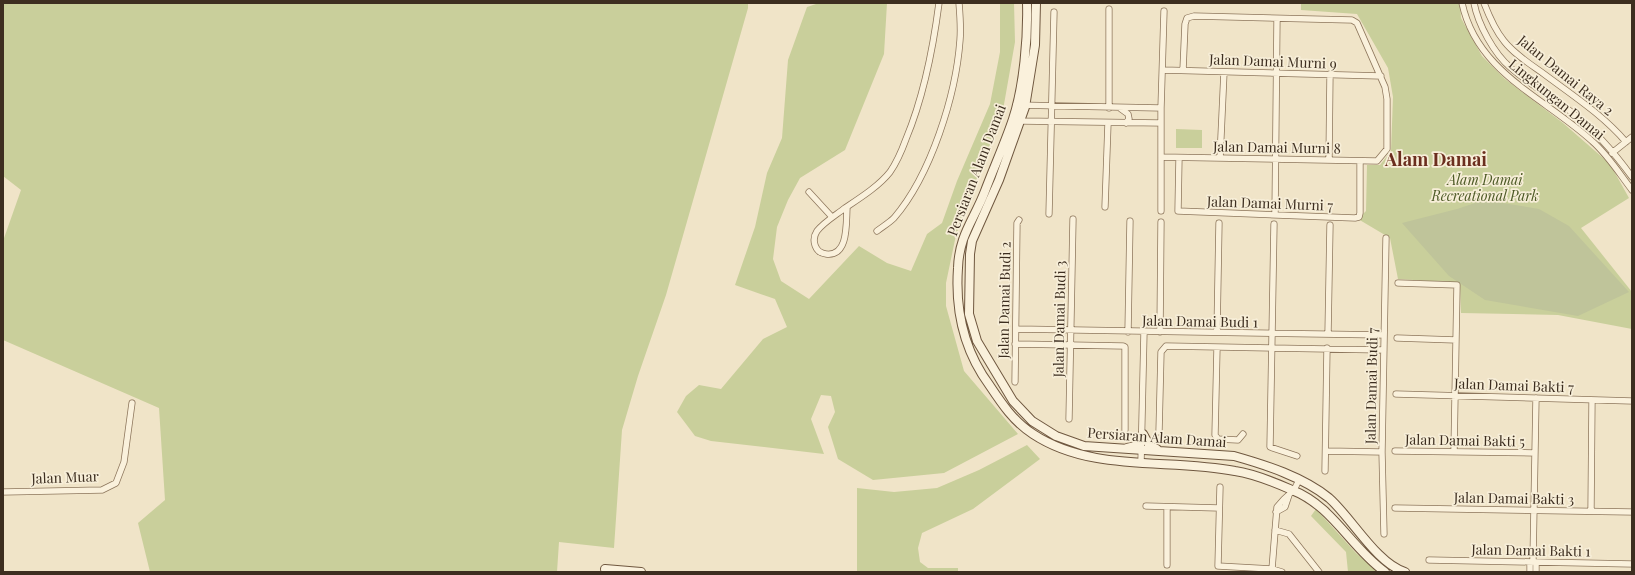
<svg xmlns="http://www.w3.org/2000/svg" width="1635" height="575" viewBox="0 0 1635 575" font-family="'Playfair Display',serif">
	<style>
		.green { fill: #c9cf9b }
		.cemetery { fill: #bfc49a }
		.lines { fill: none; stroke-linecap: round; stroke-linejoin: round }
		.street-casing { stroke: #8d765c; stroke-width: 7 }
		.secondary-casing { stroke: #6f573f; stroke-width: 10 }
		.street { stroke: #faf1dc; stroke-width: 5.5 }
		.secondary { stroke: #faf1dc; stroke-width: 8 }
		.labels { text-anchor: middle; dominant-baseline: central; stroke-width: 3.5; stroke-linejoin: round; paint-order: stroke }
		.street-label { font-size: 14px; fill: #3d2e20; stroke: #f7eed8 }
		.park-label { font-size: 14px; font-style: italic; fill: #4d5a26; stroke: #f7eed8 }
		.district-label { font-size: 18px; font-weight: bold; fill: #6b2e1e; stroke: #f7eed8 }
	</style>
	<rect width="100%" height="100%" fill="#f0e4c8"/>
	<!-- green -->
	<path class="green" d="M3,3H748V8L666,295L638,376L622,430L614,548L559,542L557,572H150L138,523L165,500L159,408L3,340V241L21,190L3,176Z
		M819,3H887L884,54L845,150L800,178L788,200L777,227L773,259L781,281L809,299L859,246L887,263L911,271L927,234L942,223L957,181L990,104L1000,52V3H1014L1015,42L1003,110L956,235L946,283V306L964,371L1018,434L944,473L873,480L838,459L828,427L835,412L831,396L821,395L811,419L824,454L711,441L695,436L677,412L686,396L699,385L721,389L763,339L787,327L775,299L735,285L755,227L767,173L782,138L788,60L807,7Z
		M1301,3H1460L1461,18L1482,56L1505,79L1563,123L1610,164L1629,198L1581,228L1632,292V329L1558,315L1461,313L1460,283L1398,279L1390,238L1358,219L1366,211L1367,165H1380L1391,151L1393,97L1388,68L1357,14L1301,10Z
		M1176,129L1202,130V148H1176Z
		M1027,445L1040,459L973,509L922,533L918,548L920,562L928,568H958V572H857V488L894,492L937,488L979,470Z
		M1316,509L1356,553L1378,572H1348L1346,552L1311,516Z"/>
	<!-- cemetery -->
	<path class="cemetery" d="M1484,200L1539,209L1569,226L1629,292L1578,316L1485,300L1449,276L1402,223L1457,209Z"/>
	<g class="lines">
		<!-- street casing -->
		<g class="street-casing">
			<path id="street" d="M1462,3C1477,73 1544,97 1592,141C1608,155 1619,173 1632,190
				M1474,3C1478,24 1494,54 1511,68C1529,84 1551,96 1570,111C1595,130 1614,152 1632,177
				M1484,3C1489,16 1495,30 1504,41C1514,54 1530,64 1544,74C1572,95 1603,115 1626,142
				M1163,70L1381,76
				M1016,105L1161,108
				M1109,108V9
				M1121,109L1128,114L1129,119L1126,123
				M1018,120L1021,121L1161,123
				M1612,153L1632,137
				M1161,157L1377,161L1387,149V99L1385,87L1357,23L1352,20L1194,16L1187,18L1185,24L1183,70
				M1179,158L1178,211L1355,218L1359,217L1360,213V161
				M1220,158L1224,72
				M1329,160L1330,74
				M809,192L832,217
				M1105,207L1108,123
				M847,208C846,222 849,257 826,254C815,253 811,240 817,231C824,222 836,215 845,208C860,198 879,186 890,172C897,162 902,150 906,139C924,96 933,49 939,3
				M1161,211V108L1164,11
				M1049,214L1054,12
				M1275,215L1277,19
				M1274,224L1270,447L1297,456
				M877,231C882,227 889,223 894,218C931,175 956,95 960,40C961,28 960,15 959,3
				M1398,283L1457,285L1454,452
				M1016,329L1384,335
				M1128,332L1130,221
				M1160,332L1161,222
				M1217,332L1219,223
				M1328,334L1330,225
				M1397,338L1456,340
				M1015,344L1123,346L1125,347V430
				M1217,348L1215,435L1218,439L1238,440L1243,434
				M1015,382L1017,223L1019,220
				M1396,394L1632,401
				M1069,419L1073,219
				M1159,432L1161,352L1166,346L1384,350
				M1326,451L1382,452
				M1395,451L1535,453
				M1141,462L1144,332
				M1325,471L1327,348
				M1220,487L1218,566L1272,569L1282,572
				M3,492L102,490L116,483L124,462L132,403
				M1146,506L1219,508
				M1395,508L1632,512
				M1591,511L1592,400
				M1276,512L1285,507L1289,495
				M1275,530L1289,534L1319,572
				M1384,534L1382,452L1386,238
				M1429,560L1632,564
				M1533,561L1536,564V572
				M1167,565V507
				M1272,569L1277,507L1284,499L1294,490L1299,480
				M1530,572V564L1533,561L1536,398"/>
		</g>
		<!-- secondary casing -->
		<g class="secondary-casing">
			<path id="secondary" d="M1027,3C1028,37 1024,86 1013,119C1005,143 994,167 985,191C974,220 959,235 958,268C955,311 964,351 990,386C1002,404 1014,422 1033,434C1092,473 1169,458 1235,471C1255,474 1274,482 1292,490C1333,506 1351,548 1385,572
				M1036,3L1035,45L1025,107L999,180L972,241L970,254L969,314L977,341L1013,401L1032,421L1056,436L1084,446L1234,456C1266,465 1303,477 1329,498C1351,517 1377,564 1405,572
				M1127,448L1135,446L1143,434L1149,445L1157,449
				M605,569L641,572"/>
		</g>
		<!-- street -->
		<use href="#street" class="street"/>
		<!-- secondary -->
		<use href="#secondary" class="secondary"/>
	</g>
	<g class="labels">
		<!-- street labels -->
		<g class="street-label">
			<text transform="translate(1273 61) rotate(2)">Jalan Damai Murni 9</text>
			<text transform="translate(1566 75) rotate(39)">Jalan Damai Raya 2</text>
			<text transform="translate(1557 99) rotate(39)">Lingkungan Damai</text>
			<text transform="translate(1277 147) rotate(1)">Jalan Damai Murni 8</text>
			<text transform="translate(976 170) rotate(-69)">Persiaran Alam Damai</text>
			<text transform="translate(1270 203) rotate(2)">Jalan Damai Murni 7</text>
			<text transform="translate(1004 300) rotate(-89)">Jalan Damai Budi 2</text>
			<text transform="translate(1059 319) rotate(-89)">Jalan Damai Budi 3</text>
			<text transform="translate(1200 321) rotate(1)">Jalan Damai Budi 1</text>
			<text transform="translate(1514 385) rotate(2)">Jalan Damai Bakti 7</text>
			<text transform="translate(1371 386) rotate(-89)">Jalan Damai Budi 7</text>
			<text transform="translate(1157 437) rotate(4)">Persiaran Alam Damai</text>
			<text transform="translate(1465 440) rotate(1)">Jalan Damai Bakti 5</text>
			<text transform="translate(65 477) rotate(-2)">Jalan Muar</text>
			<text transform="translate(1514 498) rotate(1)">Jalan Damai Bakti 3</text>
			<text transform="translate(1531 550) rotate(1)">Jalan Damai Bakti 1</text>
		</g>
		<!-- park labels -->
		<g class="park-label">
			<text x="1485" y="179">Alam Damai<tspan x="1485" dy="16">Recreational Park</tspan></text>
		</g>
		<!-- district labels -->
		<g class="district-label">
			<text x="1436" y="159">Alam Damai</text>
		</g>
	</g>
	<!-- border -->
	<rect width="1635" height="575" fill="none" stroke="#3d2e20" stroke-width="8"/>
</svg>
